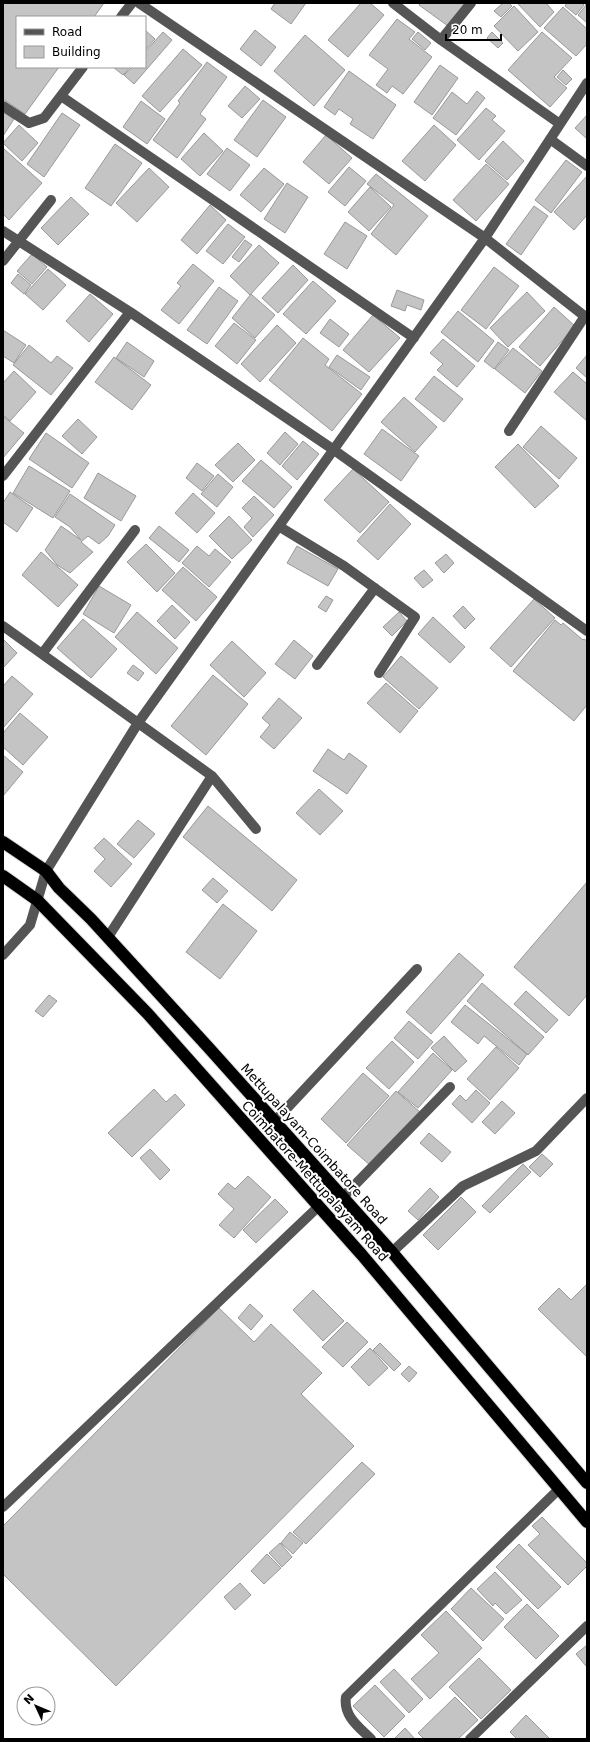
<svg xmlns="http://www.w3.org/2000/svg" width="590" height="1742" viewBox="0 0 590 1742" font-family="'DejaVu Sans',sans-serif">
	<style>
		.building { fill: #c4c4c4; stroke: #999 }
		.lines { fill: none; stroke-linecap: round; stroke-linejoin: round }
		.highway-casing { stroke: #dbdbdb; stroke-width: 14 }
		.minor { stroke: #555; stroke-width: 10 }
		.highway { stroke: #000; stroke-width: 12 }
		.labels { text-anchor: middle; dominant-baseline: central; stroke-width: 4; stroke-linejoin: round; paint-order: stroke }
		.street-label { font-size: 13px; fill: #000; stroke: #fff }
	</style>
	<rect width="100%" height="100%" fill="#fff"/>
	<!-- building -->
	<path class="building" d="M3,3H104L94,17H17V67H59L25,114L3,99Z
		M275,3H306L291,24L271,9Z
		M361,3H370L384,15L348,57L328,40Z
		M420,3H465L448,26L419,5Z
		M503,3H509L512,6L501,17L494,11Z
		M517,3H546L554,12L540,27Z
		M567,3H582L584,5L576,15L565,6Z
		M584,3H587V23L578,15L586,5Z
		M514,6L538,32L518,51L494,26Z
		M563,7L587,29V44L576,56L544,28Z
		M397,19L415,32L409,39L432,57L403,94L392,86L387,93L376,85L388,69L369,55Z
		M145,30L155,39L145,50Z
		M255,30L276,47L261,66L240,49Z
		M163,32L172,40L134,84L124,75L132,67H145V52Z
		M418,32L431,43L425,50L412,39Z
		M492,32L503,43L498,48L487,38Z
		M542,32L572,58L554,77L567,88L550,107L508,70Z
		M305,35L345,70L314,106L274,71Z
		M183,49L202,65L160,112L142,96Z
		M207,62L227,77L200,114L206,119L177,158L153,140L180,103L178,101Z
		M440,65L458,78L432,115L414,102Z
		M113,67H130L123,75Z
		M563,70L572,79L566,85L557,77Z
		M349,71L396,105L373,139L350,124L353,119L339,109L335,115L324,107Z
		M245,86L260,99L242,118L228,106Z
		M477,91L485,98L456,135L433,118L452,92L467,104Z
		M263,100L286,117L257,157L234,140Z
		M141,101L165,119L147,144L123,127Z
		M486,108L496,116L492,120L505,131L479,160L457,140Z
		M3,112L14,119L3,136Z
		M62,113L80,125L44,177L27,164Z
		M587,115V139L575,128Z
		M19,125L38,143L22,161L3,143Z
		M434,125L456,145L425,181L402,161Z
		M204,133L223,151L200,176L181,159Z
		M326,135L352,158L329,184L303,162Z
		M503,141L524,161L507,180L485,161Z
		M115,144L142,163L111,206L85,188Z
		M3,148L42,183L9,220L3,214Z
		M227,148L250,165L230,191L207,174Z
		M566,160L582,172L551,213L535,200Z
		M486,164L509,184L476,221L453,200Z
		M349,167L366,181L345,206L328,192Z
		M149,168L169,187L137,222L116,203Z
		M264,168L284,184L261,212L240,195Z
		M376,174L428,216L396,255L371,234L394,205L367,184Z
		M587,176V215L574,230L554,212Z
		M287,183L308,197L285,233L264,219Z
		M370,187L391,207L369,231L348,212Z
		M71,197L89,214L58,245L41,228Z
		M210,205L226,220L197,254L181,240Z
		M534,206L548,216L521,255L506,244Z
		M345,222L367,236L347,269L324,254Z
		M228,224L245,237L223,264L206,251Z
		M245,240L252,245L239,262L232,257Z
		M259,245L279,263L250,295L230,276Z
		M32,254L47,267L32,284L17,271Z
		M193,264L214,281L179,324L161,310L181,286L177,283Z
		M293,265L308,280L278,313L262,298Z
		M494,267L519,286L486,329L461,310Z
		M48,269L66,285L43,310L25,294Z
		M18,274L31,285L24,294L11,283Z
		M313,281L336,301L306,334L283,314Z
		M219,287L238,301L207,344L187,330Z
		M397,290L424,300L421,310L407,305L405,311L391,306Z
		M527,292L545,311L508,347L490,328Z
		M90,294L113,314L89,342L66,321Z
		M251,294L275,315L255,338L232,318Z
		M554,307L575,326L540,366L519,347Z
		M458,311L494,341L478,362L441,332Z
		M373,315L400,338L369,372L343,350Z
		M330,319L349,334L339,347L320,333Z
		M234,323L256,340L237,364L215,346Z
		M277,325L296,343L260,382L241,364Z
		M3,330L26,345L14,363L3,356Z
		M303,338L329,359L325,365L362,394L332,431L269,380Z
		M443,339L475,366L457,387L437,370L443,364L430,353Z
		M127,342L154,361L144,377L116,358Z
		M498,342L509,350L494,369L484,361Z
		M29,345L51,363L57,356L73,368L51,395L13,365Z
		M513,348L542,371L525,393L495,369Z
		M337,355L370,377L361,390L329,367Z
		M587,355V378L576,368Z
		M114,357L151,385L132,410L95,382Z
		M14,371L36,392L10,421L3,415V383Z
		M573,372L587,384V421L554,392Z
		M434,376L463,399L444,422L415,399Z
		M404,397L437,427L415,452L381,422Z
		M4,417L24,433L3,458V419Z
		M78,419L97,437L82,454L62,436Z
		M541,426L577,458L559,479L523,447Z
		M382,429L419,456L401,481L364,454Z
		M285,432L298,444L280,465L267,453Z
		M46,433L89,463L72,488L29,459Z
		M303,441L319,454L297,480L282,466Z
		M238,443L255,460L233,482L215,465Z
		M518,444L559,486L535,508L495,467Z
		M261,460L292,487L274,508L242,481Z
		M197,463L214,476L202,491L186,478Z
		M29,466L70,491L53,518L13,493Z
		M353,469L389,502L360,533L324,500Z
		M98,473L136,496L121,521L84,498Z
		M218,474L233,487L217,507L201,494Z
		M10,492L33,508L17,532L3,522V503Z
		M193,493L215,513L197,533L175,513Z
		M70,494L115,525L108,536L99,544L88,536L81,542L93,552L70,573L57,565L45,550L61,526L81,540L70,527L55,517Z
		M254,496L274,515L253,537L244,527L252,518L242,508Z
		M390,504L411,524L378,560L357,541Z
		M229,516L252,540L232,559L209,536Z
		M159,526L189,550L179,562L149,538Z
		M146,544L175,573L157,592L127,562Z
		M197,546L209,556L215,549L231,562L209,587L182,563Z
		M297,546L338,569L328,586L287,563Z
		M41,552L78,585L58,607L22,575Z
		M446,554L454,563L444,573L435,563Z
		M183,567L217,597L196,621L162,590Z
		M424,570L433,580L423,588L414,578Z
		M99,586L131,605L114,633L83,614Z
		M326,596L333,600L326,612L318,607Z
		M534,599L555,618L511,667L490,648Z
		M172,605L190,622L175,639L157,621Z
		M463,606L475,619L465,629L453,616Z
		M137,612L178,648L156,674L115,637Z
		M399,612L407,621L392,636L383,627Z
		M433,617L465,647L450,663L418,634Z
		M83,619L117,649L91,678L57,648Z
		M555,620L561,625L563,623L583,640L584,639L587,641V705L574,721L513,671Z
		M3,639L17,653L3,668Z
		M294,640L313,656L295,679L275,664Z
		M232,641L266,673L244,697L210,665Z
		M401,656L438,688L419,709L383,677Z
		M133,665L144,673L138,681L127,673Z
		M213,675L248,704L206,755L171,726Z
		M12,676L33,694L3,728V686Z
		M386,683L418,711L400,733L367,703Z
		M279,698L302,718L274,749L260,737L270,725L262,718Z
		M20,713L48,737L23,765L3,747V733Z
		M328,749L344,760L349,753L367,766L347,794L313,771Z
		M3,755L23,772L3,796Z
		M319,789L343,811L320,835L296,813Z
		M208,806L297,880L272,911L183,837Z
		M138,820L155,834L134,858L117,844Z
		M104,838L132,864L111,887L94,871L105,859L94,848Z
		M213,878L228,891L217,903L202,890Z
		M587,882V995L569,1016L514,967Z
		M223,904L257,931L220,979L186,952Z
		M459,953L484,975L431,1034L406,1012Z
		M482,983L544,1037L528,1055L467,1001Z
		M526,991L558,1020L546,1033L514,1004Z
		M49,995L57,1001L43,1017L35,1011Z
		M465,1005L527,1054L519,1065L484,1036L478,1044L451,1022Z
		M409,1021L433,1042L418,1059L394,1038Z
		M444,1036L467,1061L455,1072L431,1048Z
		M392,1041L414,1062L389,1089L366,1068Z
		M496,1047L519,1068L490,1100L467,1079Z
		M433,1053L452,1070L418,1108L398,1092Z
		M363,1073L389,1096L346,1143L321,1119Z
		M154,1089L166,1102L175,1094L185,1105L132,1157L108,1133Z
		M476,1090L490,1103L472,1123L452,1104L460,1095L466,1101Z
		M396,1091L420,1112L371,1166L347,1145Z
		M502,1101L515,1113L495,1134L482,1122Z
		M429,1133L451,1152L442,1162L420,1143Z
		M150,1149L170,1170L160,1180L140,1158Z
		M542,1154L553,1164L540,1177L529,1167Z
		M523,1164L531,1172L490,1213L482,1206Z
		M248,1176L271,1197L234,1238L219,1225L234,1209L218,1194L228,1183L235,1189Z
		M430,1188L439,1197L418,1220L408,1211Z
		M461,1197L476,1212L438,1250L423,1235Z
		M275,1199L288,1212L256,1243L243,1230Z
		M587,1284V1357L538,1309L559,1288L571,1300Z
		M313,1290L344,1321L323,1341L293,1310Z
		M250,1304L263,1316L251,1330L238,1318Z
		M219,1308L254,1342L271,1324L322,1373L301,1394L354,1446L116,1686L3,1574V1526Z
		M347,1322L368,1342L343,1367L322,1347Z
		M380,1343L401,1364L394,1371L373,1350Z
		M370,1348L388,1368L369,1386L351,1367Z
		M409,1366L417,1373L409,1382L401,1374Z
		M362,1462L375,1474L306,1544L293,1532Z
		M542,1517L587,1563V1566L568,1585L528,1545L540,1534L532,1526Z
		M290,1532L303,1543L293,1554L281,1543Z
		M280,1543L292,1557L282,1567L269,1553Z
		M519,1544L561,1587L538,1609L496,1567Z
		M267,1554L281,1568L264,1584L251,1571Z
		M495,1572L522,1600L506,1614L495,1603L493,1606L477,1589Z
		M240,1583L251,1595L235,1610L224,1597Z
		M471,1588L504,1619L483,1641L451,1609Z
		M527,1604L559,1636L536,1659L504,1627Z
		M446,1611L482,1648L430,1699L411,1679L439,1653L421,1635Z
		M587,1645V1665L586,1666L576,1654Z
		M479,1658L511,1690L481,1719L449,1687Z
		M394,1669L423,1699L409,1713L380,1682Z
		M375,1685L405,1716L384,1737L353,1706Z
		M455,1697L478,1720L458,1739H424L418,1733Z
		M526,1715L550,1739H517L510,1732Z
		M405,1728L415,1739H394Z"/>
	<g class="lines">
		<!-- highway casing -->
		<g class="highway-casing">
			<path id="highway" d="M3,842L46,871L59,888L91,919L208,1047L392,1252L587,1483
				M3,876L37,900L148,1014L362,1255L587,1522"/>
		</g>
		<!-- minor -->
		<path class="minor" d="M139,3L485,238L587,318
			M393,3L441,40L560,124
			M121,17L132,3
			M441,40L471,3
			M61,96L414,338
			M3,106L29,123L44,118L83,67
			M550,139L587,166
			M3,231L130,312L334,450L587,631
			M3,261L51,200
			M509,431L585,316
			M3,476L130,312
			M280,527L344,566L415,617L379,673
			M3,626L212,776L108,937
			M42,654L135,530
			M317,665L375,588
			M212,776L256,829
			M3,955L30,925L46,871L138,723L485,238L587,83
			M275,1121L417,969
			M343,1197L450,1087
			M392,1252L463,1186L536,1151L587,1098
			M3,1507L319,1206
			M371,1739C359,1727 343,1716 346,1697L559,1489
			M470,1739L587,1626"/>
		<!-- highway -->
		<use href="#highway" class="highway"/>
	</g>
	<g class="labels">
		<!-- street labels -->
		<g class="street-label">
			<text transform="translate(314 1144) rotate(48)">Mettupalayam-Coimbatore Road</text>
			<text transform="translate(315 1181) rotate(48)">Coimbatore-Mettupalayam Road</text>
		</g>
	</g>
	<!-- border -->
	<rect width="590" height="1742" fill="none" stroke="#000000" stroke-width="8"/>
	<!-- legend -->
	<rect x="16" y="16" width="130" height="52" fill="#ffffff" stroke="#999999"/>
	<rect x="24" y="29" width="20" height="6" fill="#555555" stroke="#999999"/>
	<text x="52" y="36" font-size="12" fill="#000000">Road</text>
	<rect x="24" y="46" width="20" height="12" fill="#c4c4c4" stroke="#999999"/>
	<text x="52" y="56" font-size="12" fill="#000000">Building</text>
	<!-- north arrow -->
	<g transform="translate(36 1706) rotate(314)"><circle r="19" fill="#ffffff" stroke="#999999"/>
	<path d="M0-3L7 15L0 10L-7 15Z" fill="#000000"/>
	<text y="-6" font-size="11" font-weight="bold" text-anchor="middle" fill="#000000">N</text>
	</g>
	<!-- scale -->
	<path d="M446 34v6h55v-6" fill="none" stroke="#000000" stroke-width="2"/>
	<text x="452" y="34" font-size="12" fill="#000000" stroke="#ffffff" stroke-width="3" paint-order="stroke">20 m</text>
</svg>
